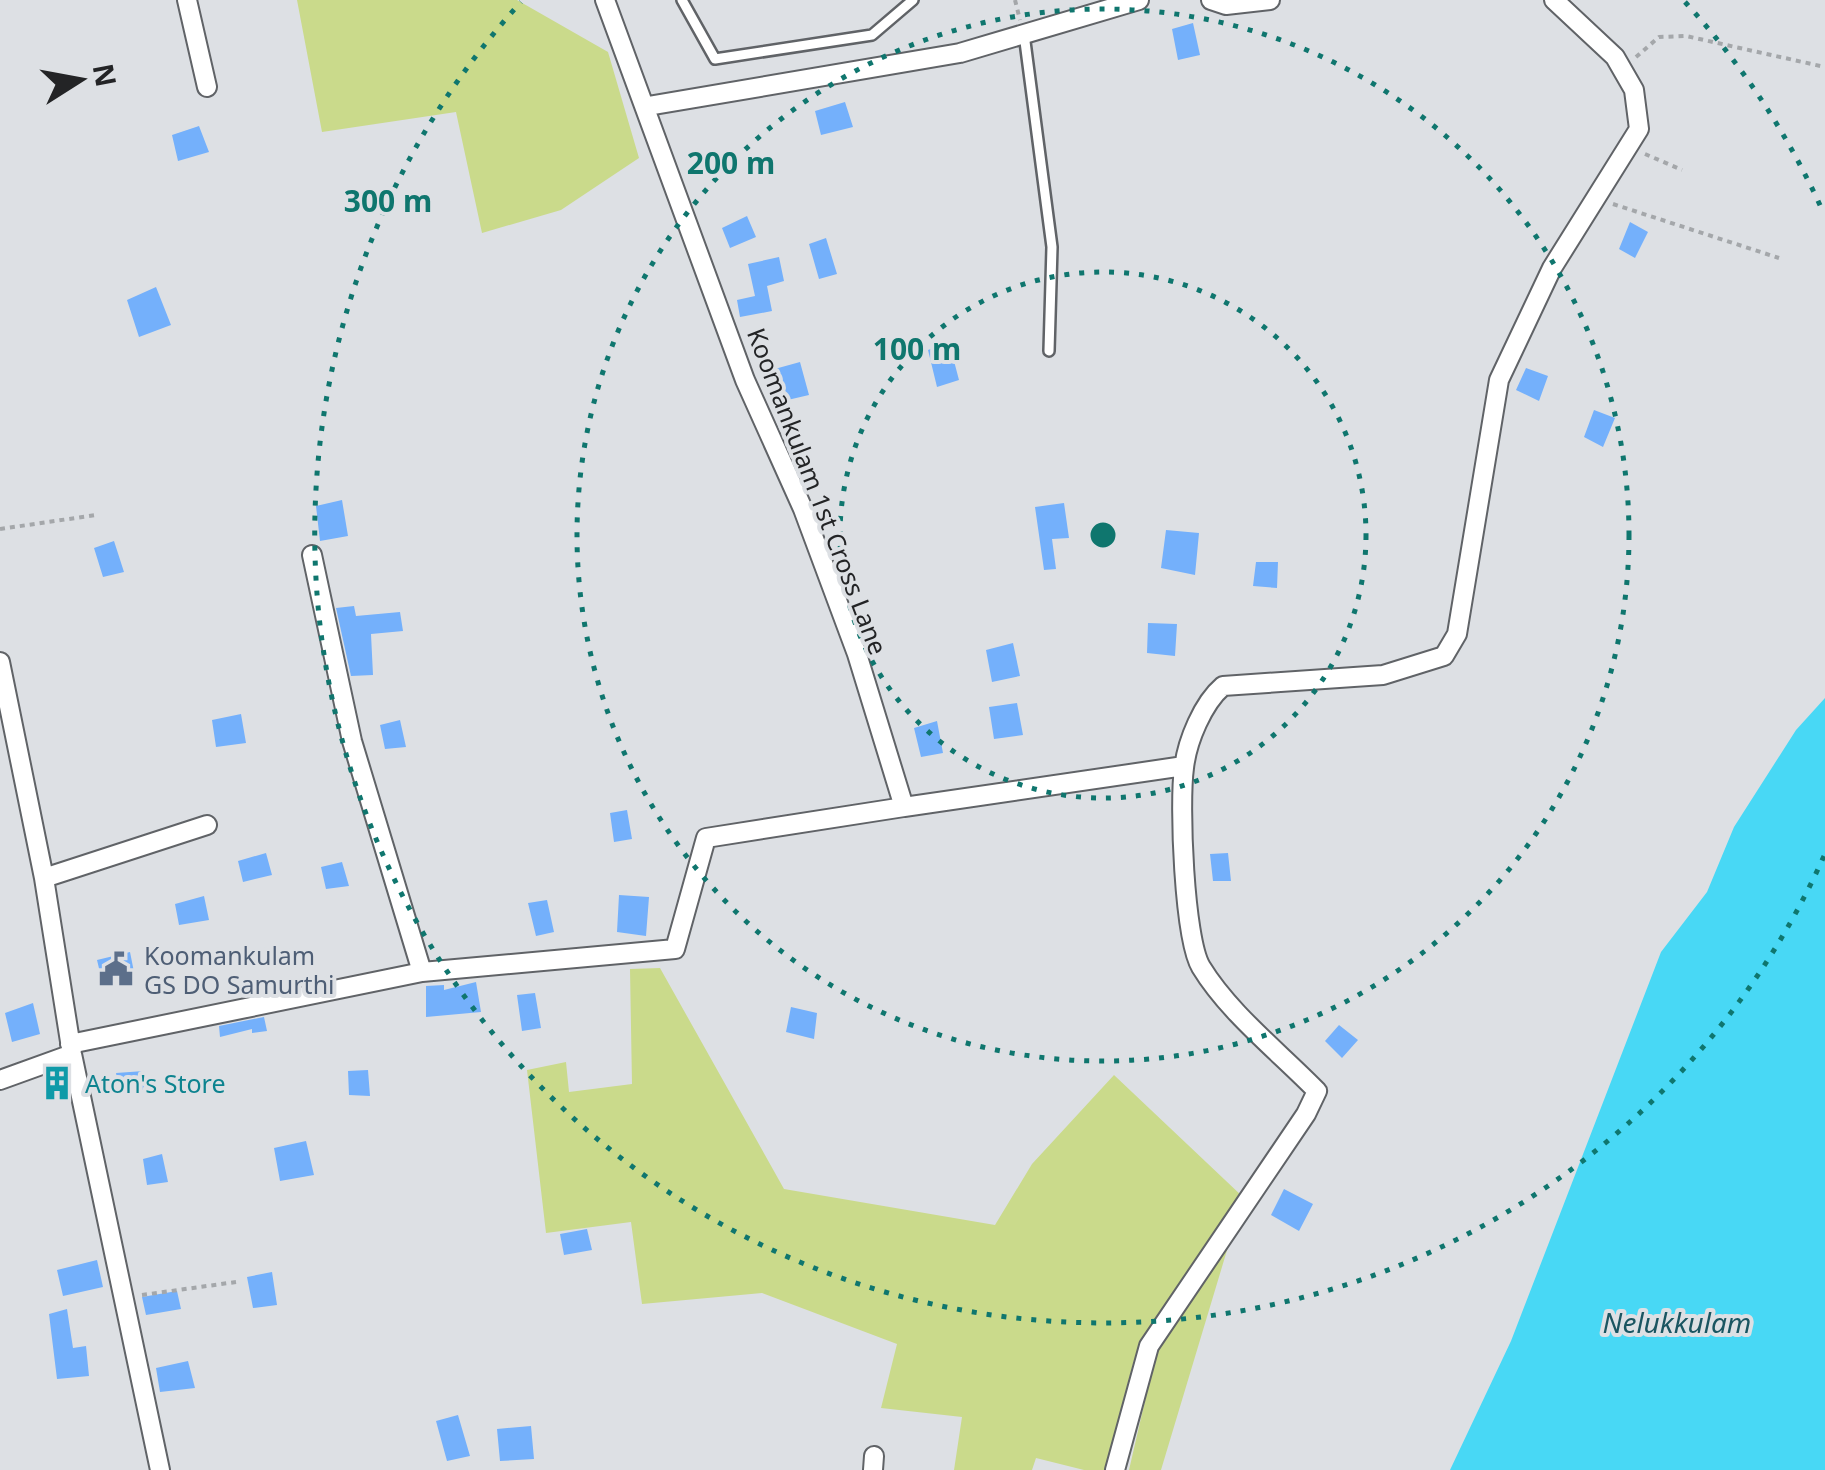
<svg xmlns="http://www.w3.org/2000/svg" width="1825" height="1470" viewBox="0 0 1825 1470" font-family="'Noto Sans',sans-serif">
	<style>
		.green { fill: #cada8b }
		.water { fill: #48d8f5 }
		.building { fill: #74b0fb }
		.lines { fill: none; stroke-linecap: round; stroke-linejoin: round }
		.lane-casing { stroke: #606367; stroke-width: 14 }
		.street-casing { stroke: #606367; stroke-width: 22 }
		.path { stroke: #a4a7aa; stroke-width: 4; stroke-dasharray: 5 5; stroke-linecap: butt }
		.lane { stroke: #fff; stroke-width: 9 }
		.street { stroke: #fff; stroke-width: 18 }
		.ring { fill: none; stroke: #0f766e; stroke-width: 5; stroke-dasharray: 5 10 }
		.labels { text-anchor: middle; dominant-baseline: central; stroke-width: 8; stroke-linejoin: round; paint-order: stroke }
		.street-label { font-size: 25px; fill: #232426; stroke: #dde0e4 }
		.service-label { font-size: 25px; fill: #4e5e75; stroke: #dde0e4; text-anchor: start }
		.culture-label { font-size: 25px; fill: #0d838f; stroke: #dde0e4; text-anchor: start }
		.water-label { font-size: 28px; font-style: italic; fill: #1a5561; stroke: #dde0e4 }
		.centre { fill: #0f766e; stroke: #dde0e4; stroke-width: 5 }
		.ring-label { font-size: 30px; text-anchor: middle; font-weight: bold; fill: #0f766e; stroke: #dde0e4; stroke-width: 8; stroke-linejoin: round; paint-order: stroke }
	</style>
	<rect width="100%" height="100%" fill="#dde0e4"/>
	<!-- green -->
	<path class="green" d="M297,0H517L608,52L639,158L561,210L482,233L456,112L322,132Z
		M660,968L784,1189L995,1225L1032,1164L1114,1075L1243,1197L1161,1470H1129L1168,1301L1134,1360L1105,1470H1084L1036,1458L1032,1470H954L962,1417L881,1408L897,1344L762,1293L642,1304L631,1222L546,1233L527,1070L566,1062L569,1092L632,1084L630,969Z"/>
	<!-- water -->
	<path class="water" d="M1825,698V1470H1450L1511,1341L1661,952L1707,892L1734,827L1796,730Z"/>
	<!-- building -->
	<path class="building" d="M1193,23L1200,55L1178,60L1172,29Z
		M845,102L853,127L821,135L815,111Z
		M199,126L209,152L178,161L172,135Z
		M747,216L756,237L730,248L722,228Z
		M1630,222L1648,232L1635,258L1619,249Z
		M826,238L837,274L819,279L809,244Z
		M779,257L784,281L767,286L772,311L740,317L737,300L755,296L748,264Z
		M156,287L171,325L139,337L127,300Z
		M949,342L959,380L937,387L928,350Z
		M800,362L809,395L779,402L771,370Z
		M1526,368L1548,376L1539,401L1516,390Z
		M1594,410L1615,418L1603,447L1584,437Z
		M342,500L348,536L320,541L316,506Z
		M1064,503L1069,538L1052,539L1056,569L1044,570L1035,507Z
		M1166,530L1199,533L1195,575L1161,568Z
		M114,541L124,572L103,577L94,548Z
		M1256,562H1278L1277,588L1253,586Z
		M354,606L356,616L400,612L403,631L371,634L373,675L351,676L336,608Z
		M1148,623L1177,624L1175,656L1147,653Z
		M1013,643L1020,676L992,682L986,650Z
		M1017,703L1023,735L994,739L989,707Z
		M241,714L246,743L216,747L212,720Z
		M400,720L406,747L385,749L380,725Z
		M937,721L943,753L921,757L914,728Z
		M627,810L632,839L614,842L610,813Z
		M266,853L272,875L243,882L238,861Z
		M1228,853L1231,881H1213L1210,854Z
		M342,862L349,886L326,889L321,867Z
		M619,895L649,897L646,936L617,932Z
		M204,896L209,920L179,925L175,904Z
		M547,900L554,932L536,936L528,903Z
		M130,952L135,977L103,985L97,960Z
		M476,982L481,1012L426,1017V986L444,985V990Z
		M535,993L541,1028L522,1031L517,995Z
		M33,1003L40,1034L12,1042L5,1013Z
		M791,1007L817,1013L814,1039L786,1032Z
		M264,1017L267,1031L252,1033V1029L220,1037L219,1026Z
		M1339,1025L1358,1040L1342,1058L1325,1041Z
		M368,1070L370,1096L349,1095L348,1071Z
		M144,1071L148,1089L120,1093L116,1073Z
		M306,1141L314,1175L280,1181L274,1148Z
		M162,1154L168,1182L147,1185L143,1159Z
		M1284,1189L1313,1204L1299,1231L1271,1215Z
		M587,1229L592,1250L564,1255L560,1234Z
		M97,1260L103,1287L63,1296L57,1270Z
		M272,1272L277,1305L253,1308L247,1277Z
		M177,1291L181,1309L146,1315L142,1297Z
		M67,1309L73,1348L86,1346L89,1376L57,1379L49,1314Z
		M188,1361L195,1388L160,1392L156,1368Z
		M458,1415L470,1456L447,1461L436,1421Z
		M531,1426L534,1459L500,1461L497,1429Z"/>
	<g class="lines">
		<!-- lane casing -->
		<g class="lane-casing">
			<path id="lane" d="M682,0L715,59L872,35L913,0
				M1024,34L1052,247L1049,351"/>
		</g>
		<!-- street casing -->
		<g class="street-casing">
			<path id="street" d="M187,0L207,87
				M1211,0L1226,5L1270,0
				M648,106L960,53L1139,0
				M312,555L352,741L422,972
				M0,662L44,878L72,1054L160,1470
				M904,807L1184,766
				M44,878L207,825
				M70,1044L422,972L675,949L706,838L904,807L857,654L803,509L745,380L605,0
				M0,1080L72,1054
				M873,1470L874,1456
				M1115,1470L1149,1346L1306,1114L1317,1091C1279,1052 1229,1013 1201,967C1184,939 1179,803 1184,768C1187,741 1203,703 1223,686L1383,675L1444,656L1457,634L1499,380L1552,268L1639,129L1634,90L1615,57L1554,0"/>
		</g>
		<!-- path -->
		<path class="path" d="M1015,0L1020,20
			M1636,57L1659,37L1686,36L1825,67
			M1645,154L1682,170
			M1613,204L1779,258
			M0,529L96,515
			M142,1295L236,1282"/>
		<!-- lane -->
		<use href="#lane" class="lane"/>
		<!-- street -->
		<use href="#street" class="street"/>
	</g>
	<!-- distance rings -->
	<g class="ring">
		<circle cx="1103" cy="535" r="263"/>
		<circle cx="1103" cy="535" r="526"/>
		<path d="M1824 856A789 789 0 1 1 521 2M1685 2A789 789 0 0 1 1824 214"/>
	</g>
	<!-- icons -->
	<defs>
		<g id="civic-bare" transform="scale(2.7)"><path d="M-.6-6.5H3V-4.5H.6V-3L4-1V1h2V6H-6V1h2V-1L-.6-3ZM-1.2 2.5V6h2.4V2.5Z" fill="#5c6f8a" stroke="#dde0e4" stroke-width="2.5" paint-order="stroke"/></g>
		<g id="building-bare" transform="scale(2.7)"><path d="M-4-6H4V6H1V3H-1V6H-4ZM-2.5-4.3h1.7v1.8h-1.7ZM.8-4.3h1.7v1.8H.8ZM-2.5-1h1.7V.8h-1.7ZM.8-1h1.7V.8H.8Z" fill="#0f9aa8" stroke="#dde0e4" stroke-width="2.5" paint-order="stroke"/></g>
	</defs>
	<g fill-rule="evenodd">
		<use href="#civic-bare" x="116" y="969"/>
		<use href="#building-bare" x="57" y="1083"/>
	</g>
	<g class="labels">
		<!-- street labels -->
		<g class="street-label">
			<text transform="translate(818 491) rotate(69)">Koomankulam 1st Cross Lane</text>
		</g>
		<!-- service labels -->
		<g class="service-label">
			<text x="144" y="955">Koomankulam<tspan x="144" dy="29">GS DO Samurthi</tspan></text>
		</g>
		<!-- culture labels -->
		<g class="culture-label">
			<text x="85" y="1083">Aton's Store</text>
		</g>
		<!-- water labels -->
		<g class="water-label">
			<text x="1677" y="1322">Nelukkulam</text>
		</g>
	</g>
	<circle cx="1103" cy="535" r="15" class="centre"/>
	<g class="ring-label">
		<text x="731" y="174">200 m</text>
		<text x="388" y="212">300 m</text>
		<text x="917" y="360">100 m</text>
	</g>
	<!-- north arrow -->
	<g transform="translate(80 80) rotate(79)" stroke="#dde0e4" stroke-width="8" paint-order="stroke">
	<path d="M0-8L18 38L0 25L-18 38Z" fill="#232426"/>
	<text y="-15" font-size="28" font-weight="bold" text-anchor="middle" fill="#232426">N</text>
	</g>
</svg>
